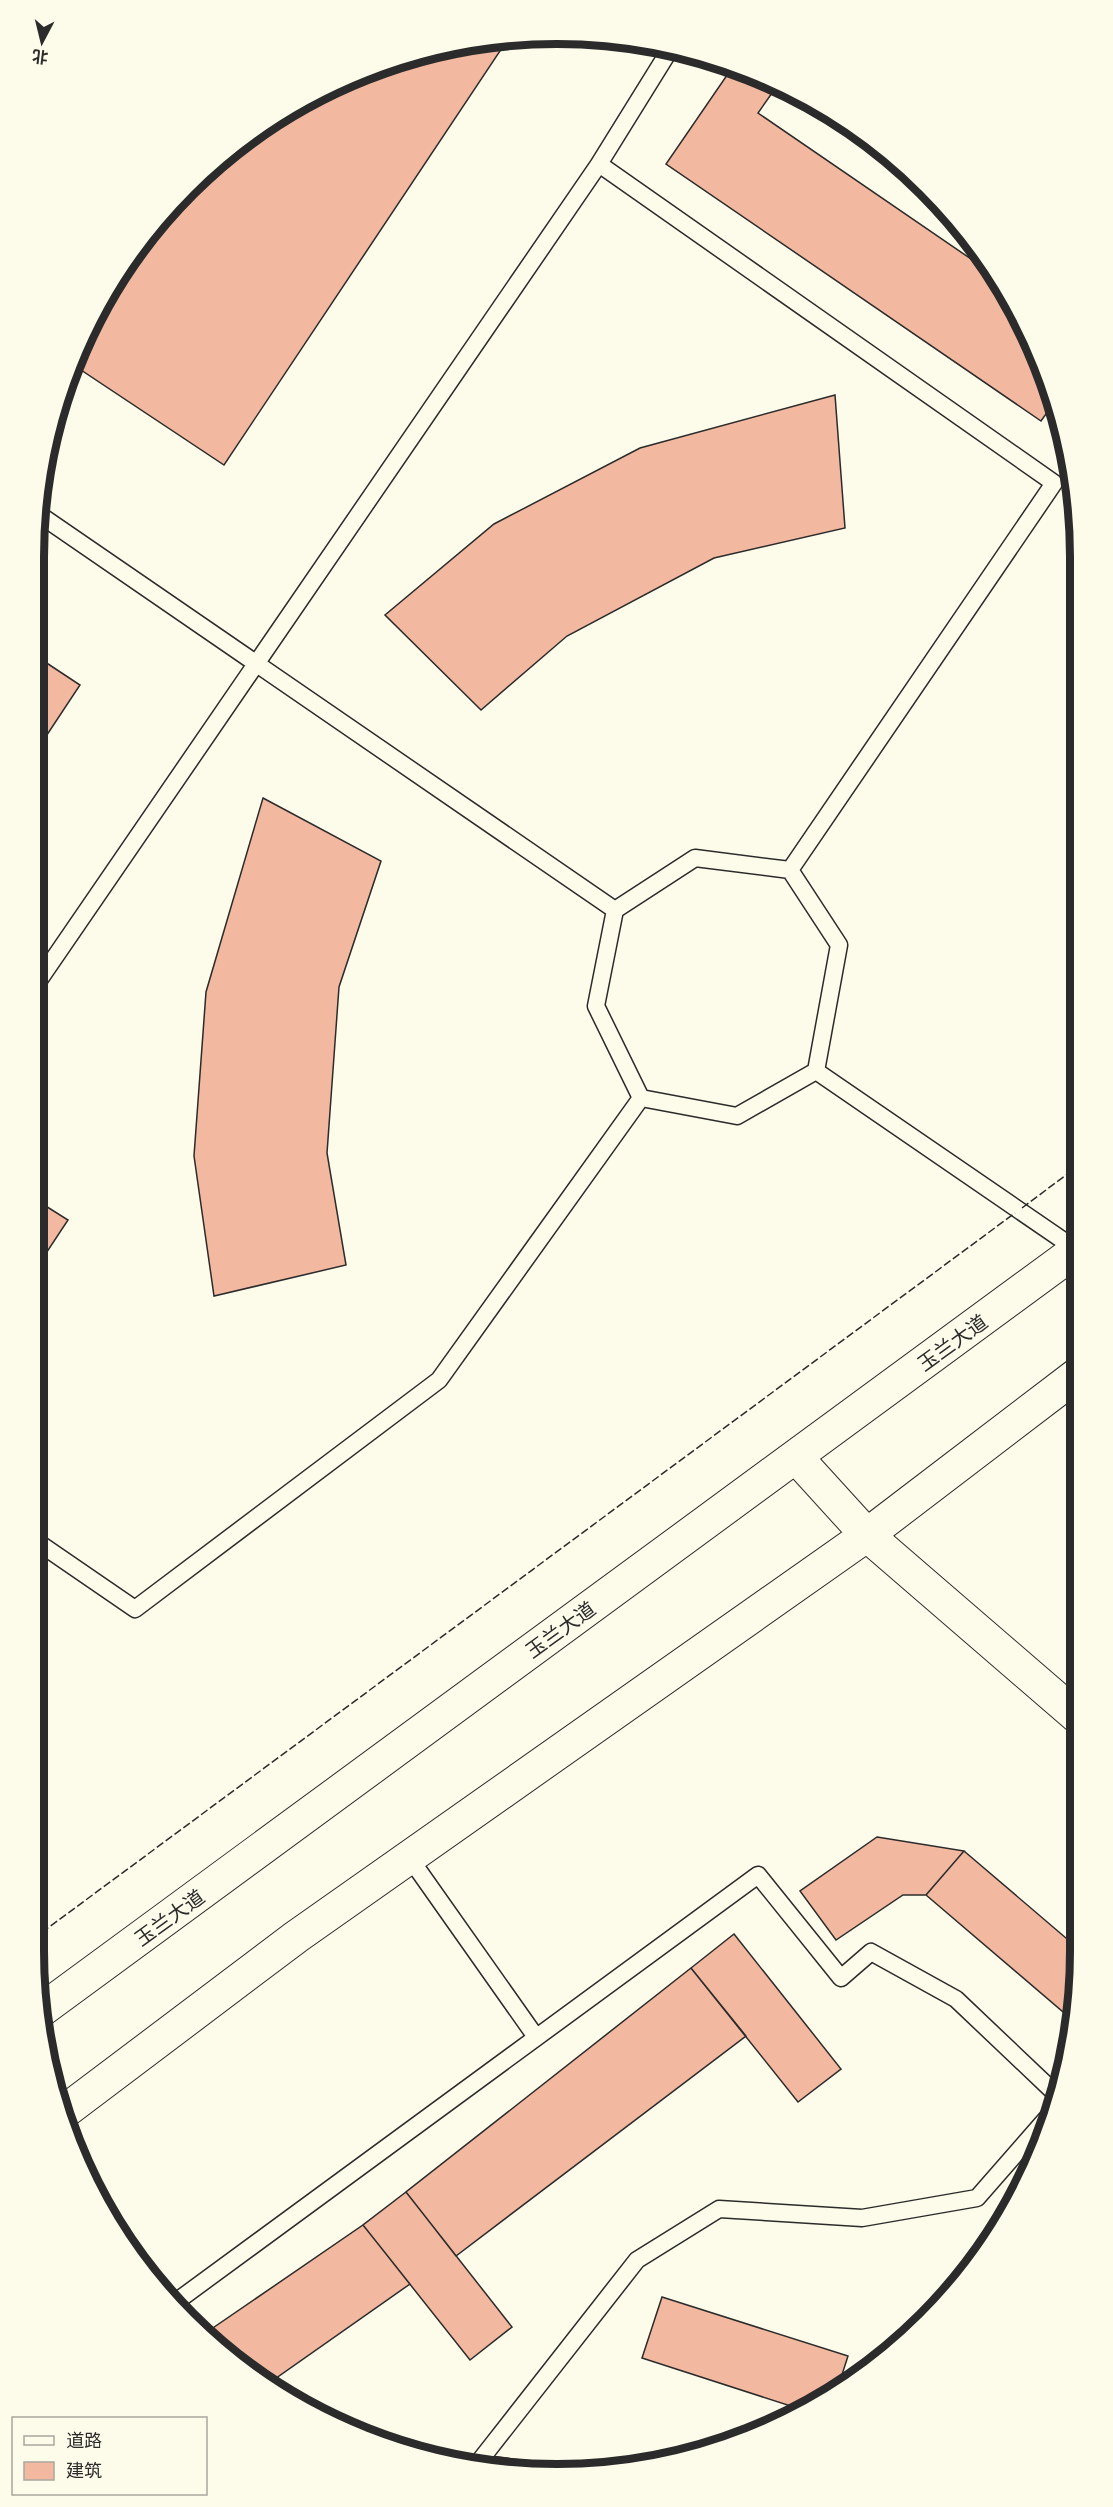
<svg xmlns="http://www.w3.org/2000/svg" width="1113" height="2507" viewBox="0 0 1113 2507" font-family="Barlow,'Noto Sans SC',sans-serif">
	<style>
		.building { fill: #f2b8a0; stroke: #2b2b2b; stroke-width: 1.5 }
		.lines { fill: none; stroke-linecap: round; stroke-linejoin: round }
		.service-casing { stroke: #2b2b2b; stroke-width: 19 }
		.minor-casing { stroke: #2b2b2b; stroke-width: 35 }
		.primary-casing { stroke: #2b2b2b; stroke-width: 35 }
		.service { stroke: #fdfbea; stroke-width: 16 }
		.minor { stroke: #fdfbea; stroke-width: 33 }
		.primary { stroke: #fdfbea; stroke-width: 33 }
		.fence { stroke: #2b2b2b; stroke-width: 1.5; stroke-dasharray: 8 3; stroke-linecap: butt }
		.labels { text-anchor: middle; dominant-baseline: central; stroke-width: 4.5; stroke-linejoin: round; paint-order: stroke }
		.street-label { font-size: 20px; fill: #2b2b2b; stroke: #fdfbea }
		.rim { fill: none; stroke: #2b2b2b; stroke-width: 8 }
	</style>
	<rect width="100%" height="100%" fill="#fdfbea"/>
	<!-- building -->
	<path class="building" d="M510,36L224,465L72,364L103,294L163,211L238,141L325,87L421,51Z
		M734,65L777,86L758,113L990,272L1026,325L1051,407L1041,421L666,164Z
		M835,395L845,528L714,558L567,636L481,710L385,615L494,524L640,448Z
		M33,654L80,685L33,756Z
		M263,798L381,861L339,987L327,1153L346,1265L214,1296L194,1156L206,992Z
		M33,1198L68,1220L33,1273Z
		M877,1837L964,1851L926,1895H903L836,1940L800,1891Z
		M964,1851L1080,1950L1069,2017L926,1895Z
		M734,1934L841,2069L798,2102L691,1968Z
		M691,1968L746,2036L456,2256L406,2192Z
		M406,2192L512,2327L470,2360L363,2225Z
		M363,2225L410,2284L269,2383L207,2332Z
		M662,2297L848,2356L838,2387L818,2404L803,2410L642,2358Z"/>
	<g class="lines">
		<!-- service casing -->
		<g class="service-casing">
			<path id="service" d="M599,164L671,48
				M40,515L615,910
				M33,989L599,164L1054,483L790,870
				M816,1071L839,945L790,870L695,858L615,910L596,1006L641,1098L737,1116L816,1071L1077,1250
				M33,1539L135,1609L439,1380L641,1098
				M409,1857L536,2037
				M173,2304L758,1875L841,1978L871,1952L956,1999L1056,2094
				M478,2463L559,2474
				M454,2464L478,2463L637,2260L719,2209L862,2218L977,2198L1054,2110"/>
		</g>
		<!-- minor casing -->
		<g class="minor-casing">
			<path id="minor" d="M796,1457L867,1535L1079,1718"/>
		</g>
		<!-- primary casing -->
		<g class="primary-casing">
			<path id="primary" d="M43,2009L1078,1249
				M60,2115L296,1937L867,1535L1078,1374"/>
		</g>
		<!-- service -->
		<use href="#service" class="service"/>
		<!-- minor -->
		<use href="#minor" class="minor"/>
		<!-- primary -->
		<use href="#primary" class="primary"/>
		<!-- fence -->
		<path class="fence" d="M1022,1208L1078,1166
			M33,1939L1015,1213"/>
	</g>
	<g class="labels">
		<!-- street labels -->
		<g class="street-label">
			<text transform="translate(952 1342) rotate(-36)">玉兰大道</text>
			<text transform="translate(560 1629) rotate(-36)">玉兰大道</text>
			<text transform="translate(169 1917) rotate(-36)">玉兰大道</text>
		</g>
	</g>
	<!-- crop -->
	<path d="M0 0H1113V2507H0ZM557 44H557A513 513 0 0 1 1070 557V1951A513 513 0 0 1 557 2464H557A513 513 0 0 1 44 1951V557A513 513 0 0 1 557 44Z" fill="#fdfbea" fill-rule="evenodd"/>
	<path class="rim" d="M557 44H557A513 513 0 0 1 1070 557V1951A513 513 0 0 1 557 2464H557A513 513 0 0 1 44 1951V557A513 513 0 0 1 557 44Z"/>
	<!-- legend -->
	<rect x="12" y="2417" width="195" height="78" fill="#fdfbea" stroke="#a9a89e" stroke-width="1.5"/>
	<rect x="24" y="2436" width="30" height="9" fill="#fdfbea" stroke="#a9a89e" stroke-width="1.5"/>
	<text x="66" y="2447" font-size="18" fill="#2b2b2b">道路</text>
	<rect x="24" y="2462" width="30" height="18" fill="#f2b8a0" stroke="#a9a89e" stroke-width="1.5"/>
	<text x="66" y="2477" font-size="18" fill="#2b2b2b">建筑</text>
	<!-- north arrow -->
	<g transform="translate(42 42) rotate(187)" stroke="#fdfbea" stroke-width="4.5" paint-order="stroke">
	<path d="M0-4.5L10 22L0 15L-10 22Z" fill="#2b2b2b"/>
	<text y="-9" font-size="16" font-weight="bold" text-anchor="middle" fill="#2b2b2b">北</text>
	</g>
</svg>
